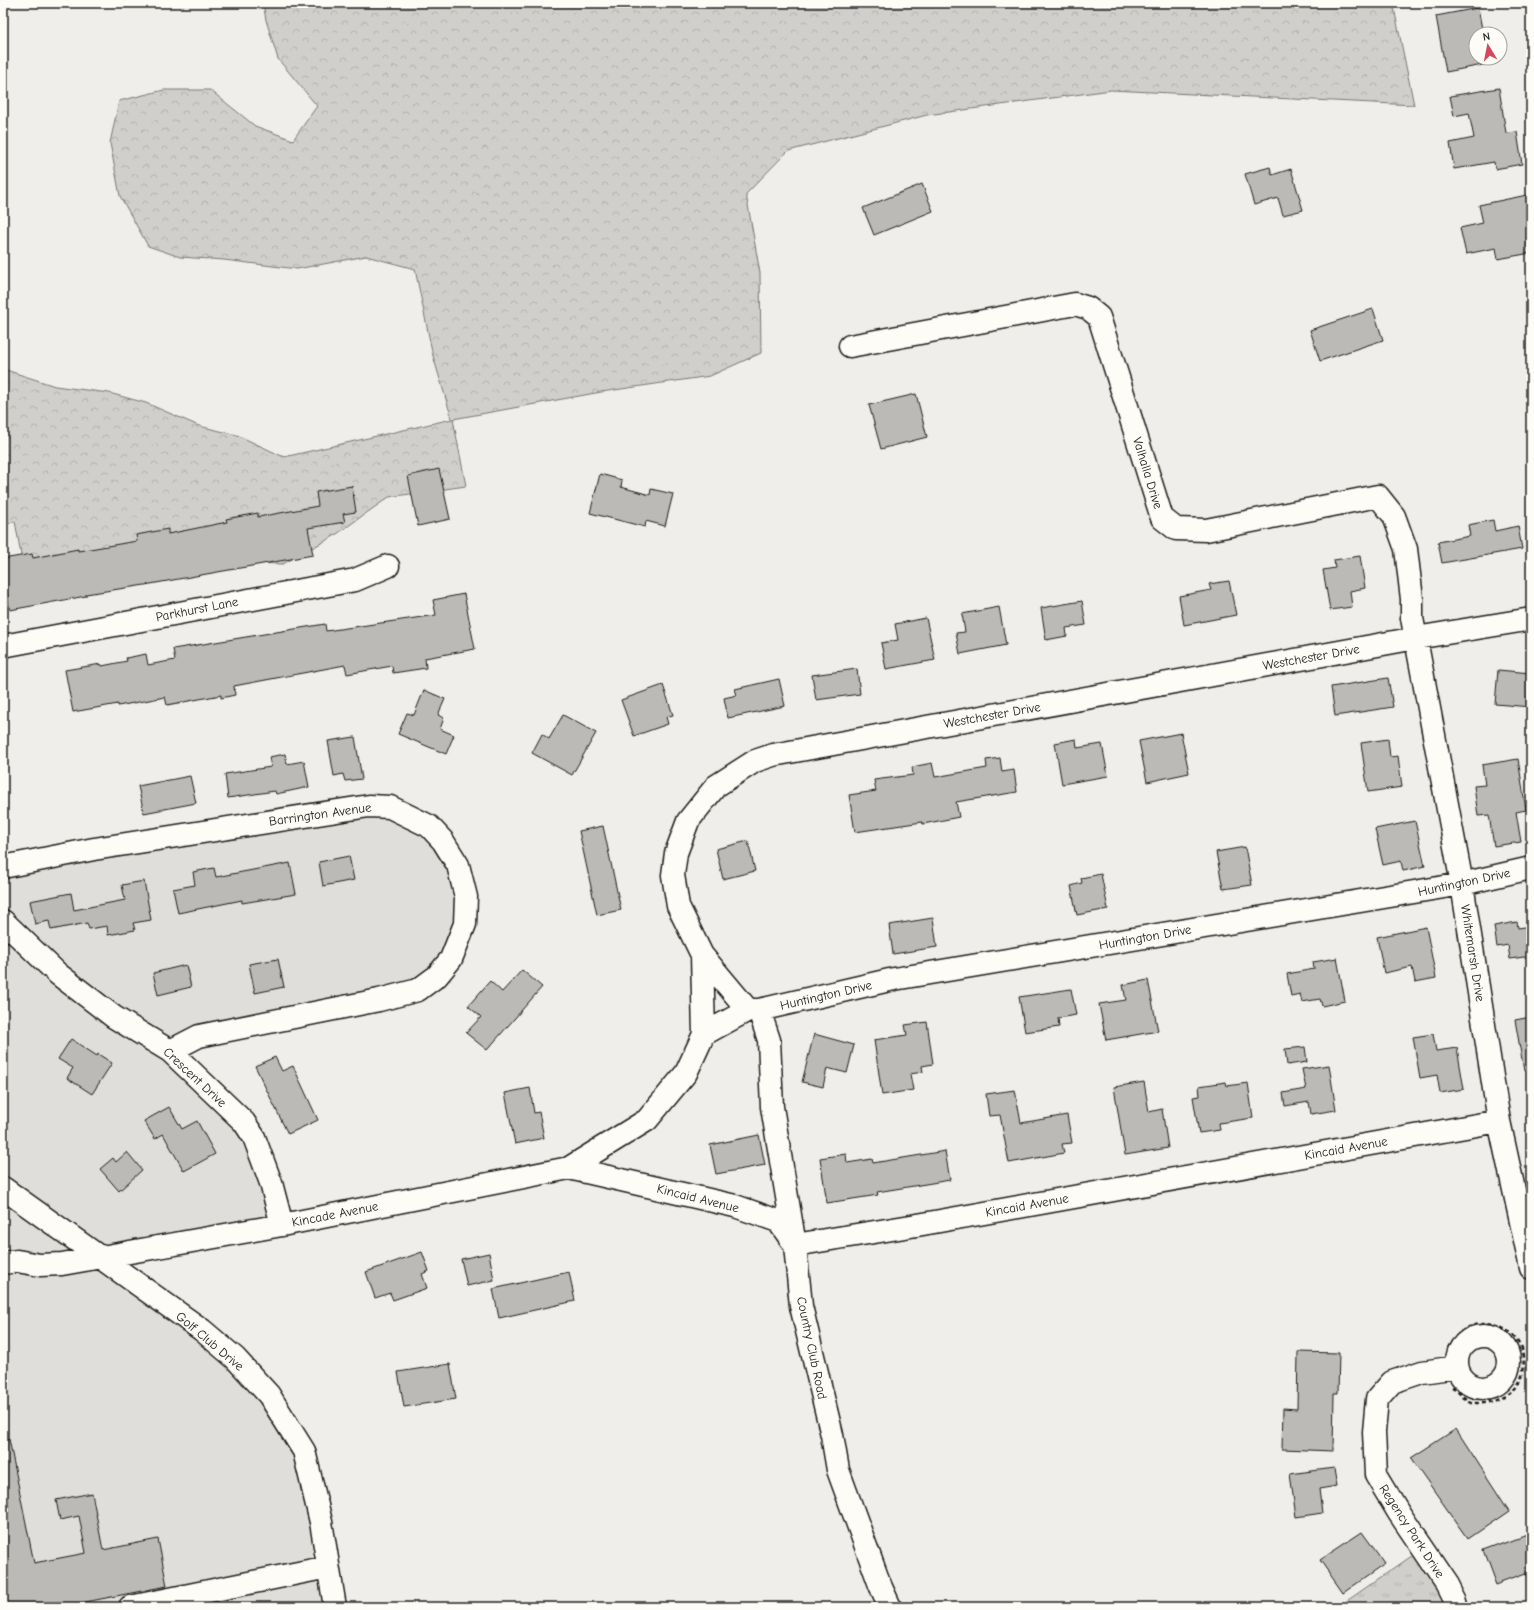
<svg xmlns="http://www.w3.org/2000/svg" width="1534" height="1610" viewBox="0 0 1534 1610" font-family="'Comic Neue',sans-serif">
	<style>
		.built { fill: #e0deda }
		.forest { fill: url(#forest-crowns); stroke: #767674 }
		.park { fill: url(#park-tufts); stroke: #767674 }
		.building { fill: #bbbab6; stroke: #1c1c1c }
		.lines { fill: none; stroke-linecap: round; stroke-linejoin: round }
		.minor-casing { stroke: #1c1c1c; stroke-width: 25 }
		.path { stroke: #1c1c1c; stroke-width: 2.5; stroke-dasharray: 4 3; stroke-linecap: butt }
		.minor { stroke: #fdfcf7; stroke-width: 22 }
		.labels { text-anchor: middle; dominant-baseline: central; stroke-width: 3.5; stroke-linejoin: round; paint-order: stroke }
		.street-label { font-size: 13px; fill: #1c1c1c; stroke: #fdfcf7 }
	</style>
	<defs>
		<pattern id="forest-crowns" width="20" height="18" patternUnits="userSpaceOnUse"><rect width="20" height="18" fill="#d0cfcc"/><path d="M2 6a3 3 0 1 1 6 0M12 15a3 3 0 1 1 6 0" fill="none" stroke="#b2b1af"/></pattern>
		<pattern id="park-tufts" width="24" height="20" patternUnits="userSpaceOnUse"><rect width="24" height="20" fill="#d0cfcc"/><path d="M3 7l-1-3M5 7V3M7 7l1-3M15 17l-1-3M17 17v-4M19 17l1-3" fill="none" stroke="#b2b1af"/></pattern>
	</defs>
	<rect width="100%" height="100%" fill="#f0eeea"/>
	<filter id="ink" filterUnits="userSpaceOnUse"><feTurbulence type="fractalNoise" baseFrequency=".025" numOctaves="2"/><feDisplacementMap in="SourceGraphic" scale="8" xChannelSelector="R" yChannelSelector="G"/><feConvolveMatrix kernelMatrix="1 2 1 2 8 2 1 2 1" color-interpolation-filters="sRGB"/></filter>
	<g filter="url(#ink)">
		<!-- built -->
		<path class="built" d="M369,815L388,817L424,835L450,869L457,898L456,921L444,953L431,968L414,981L170,1040L118,1008L63,967L3,908V877L96,859Z
			M3,934L163,1058L166,1063L169,1062L237,1129L246,1142L271,1217L101,1248L3,1177Z
			M3,1200L197,1338L229,1365L263,1401L296,1455L326,1607H3Z"/>
		<!-- forest -->
		<path class="forest" d="M263,3H1393L1414,105L1111,90L927,115L788,151L746,194L760,273L761,353L710,376L601,392L453,419L466,486L389,497L334,536L283,564L209,562L28,594L15,521L3,526V369L55,386L109,393L146,403L199,426L237,435L284,457L452,419L433,356L415,269L366,256L297,269L224,260L180,257L148,246L120,196L110,143L119,101L164,90H210L255,126L293,140L317,106L278,59L266,20Z"/>
		<!-- park -->
		<path class="park" d="M1416,1553L1450,1607H1338Z"/>
		<!-- building -->
		<path class="building" d="M1478,8L1483,34H1476V58H1487L1488,64L1446,72L1436,16Z
			M1499,88L1506,133L1517,132L1522,164L1495,169L1494,162L1454,169L1450,143L1474,138L1469,113L1454,116L1450,96Z
			M1270,167L1272,175L1291,169L1303,210L1283,215L1278,198L1254,205L1245,174Z
			M922,184L933,211L874,235L863,208Z
			M1527,195L1531,217L1527,219L1531,236V253L1498,259L1496,248L1466,254L1460,228L1483,223L1479,205Z
			M1373,309L1383,340L1320,361L1310,330Z
			M916,394L927,437L881,449L869,405Z
			M439,469L450,519L418,526L408,476Z
			M600,474L622,480L621,487L650,495L651,489L673,494L665,526L646,521L645,527L590,513Z
			M352,486L356,512L343,514L345,522L308,528L313,555L145,585L86,594V596L10,610L3,572V559L32,554L33,558L78,549V551L137,541L136,535L168,529V534L227,522L226,519L258,513V517L318,506L316,492Z
			M1493,520L1495,531L1518,526L1522,549L1442,563L1438,542L1470,536L1468,525Z
			M1360,556L1365,588L1350,591L1352,607L1330,610L1323,570L1335,568L1334,560Z
			M1229,581L1236,615L1184,625L1179,596L1211,590L1209,584Z
			M464,594L475,649L425,658L426,668L393,673L392,666L347,674L345,665L234,686L235,695L221,698V695L167,705L165,697L118,706V704L73,712L65,670L101,664L102,666L127,661L126,658L146,654L148,665L175,660L173,649L325,624L326,631L436,615L433,600Z
			M1082,601L1086,625L1066,628L1067,636L1046,640L1041,608Z
			M999,607L1006,645L960,654L956,633L965,632L962,614Z
			M926,618L935,660L886,669L881,643L898,640L895,624Z
			M857,669L860,694L816,700L812,675Z
			M1498,670L1531,673V707L1495,704Z
			M1388,678L1393,707L1335,716L1331,687Z
			M779,679L785,706L728,718L724,698L737,695L735,689Z
			M663,685L673,715L666,717L668,724L634,736L621,700Z
			M424,690L445,699L438,715L444,718L440,729L454,735L446,754L398,734L407,713L414,715Z
			M563,715L596,733L572,775L532,753L542,734L549,739Z
			M1181,733L1189,773L1147,782L1139,741Z
			M355,737L362,779L345,781L343,774L334,776L328,741Z
			M1076,739L1077,748L1102,744L1108,776L1062,784L1055,743Z
			M1388,739L1390,757L1398,756L1402,787L1368,792L1361,743Z
			M285,754L287,764L304,761L309,787L276,794L275,791L228,798L225,774L271,767L269,757Z
			M1000,758L1002,772L1014,770L1017,792L956,802L959,817L923,824L922,822L855,832L849,795L876,791L874,780L913,775L912,767L932,763L935,777L987,768L986,760Z
			M1518,759L1526,810L1516,812L1521,842L1494,846L1489,815L1478,816L1474,786L1485,785L1482,765Z
			M190,776L196,803L144,813L138,786Z
			M1415,821L1425,866L1403,871L1401,861L1383,865L1375,829Z
			M603,826L621,910L597,915L579,831Z
			M748,841L755,871L723,879L716,849Z
			M1245,847L1252,885L1223,889L1216,852Z
			M349,856L354,880L323,886L319,862Z
			M290,863L296,894L242,903V900L178,913L173,889L195,885L193,872L214,868L216,877Z
			M1101,874L1108,909L1077,915L1071,886L1082,883L1081,878Z
			M144,881L151,920L133,923L135,930L108,935L107,926L89,929L87,923L51,930L49,921L35,924L30,901L71,893L74,910L125,900L122,885Z
			M933,918L937,947L893,954L889,925Z
			M1517,922L1518,928L1531,926V956L1510,959L1508,945L1497,947L1494,926Z
			M1426,927L1436,978L1415,982L1412,967L1384,973L1377,937Z
			M1337,958L1345,1001L1322,1006L1320,999L1302,1002L1300,994L1291,996L1287,974L1314,969L1313,962Z
			M278,959L284,987L255,993L249,964Z
			M186,965L191,987L158,995L153,973Z
			M522,970L542,987L487,1050L466,1033L481,1017L468,1006L490,981L502,992Z
			M1148,980L1158,1031L1106,1040L1099,1004L1126,1000L1123,985Z
			M1071,989L1076,1015L1058,1018L1059,1027L1025,1032L1019,997Z
			M1531,1017V1070L1524,1071L1515,1020Z
			M927,1022L933,1064L922,1066L923,1072L910,1074L913,1090L882,1095L874,1040L907,1035L905,1025Z
			M814,1034L854,1045L847,1073L827,1068L823,1087L802,1082Z
			M1433,1034L1436,1051L1457,1048L1464,1089L1440,1093L1437,1075L1420,1078L1413,1037Z
			M71,1039L97,1056L98,1054L112,1063L92,1094L67,1078L73,1068L58,1059Z
			M1305,1047L1307,1062L1287,1065L1285,1049Z
			M275,1057L282,1071L293,1066L318,1120L288,1134L255,1066Z
			M1329,1065L1336,1110L1311,1114L1309,1102L1285,1106L1283,1093L1306,1089L1302,1069Z
			M1144,1082L1149,1112L1162,1109L1168,1148L1125,1155L1114,1087Z
			M1226,1082L1227,1086L1248,1083L1253,1118L1219,1123L1220,1130L1199,1133L1193,1097L1200,1096L1199,1086Z
			M530,1088L534,1113L539,1112L544,1138L515,1144L505,1093Z
			M1015,1090L1021,1123L1067,1115L1072,1143L1062,1144L1064,1153L1009,1163L1000,1115L989,1116L986,1094Z
			M169,1107L182,1129L197,1121L215,1154L184,1171L163,1134L155,1139L144,1121Z
			M759,1135L765,1165L716,1174L710,1145Z
			M945,1151L950,1180L877,1192L878,1195L827,1203L820,1158L846,1154L847,1163L872,1159L873,1163Z
			M127,1152L142,1170L119,1191L100,1169L113,1158L116,1162Z
			M422,1252L429,1271L422,1274L427,1288L393,1300L390,1293L375,1298L366,1272Z
			M489,1253L494,1280L467,1286L461,1259Z
			M569,1272L575,1301L499,1318L493,1289Z
			M1298,1352L1339,1353L1338,1393H1334L1333,1451L1282,1449L1283,1408L1297,1409Z
			M450,1364L456,1399L404,1407L398,1372Z
			M1456,1429L1509,1511L1468,1539L1411,1458Z
			M9,1439L34,1563L86,1553L79,1516L60,1520L56,1500L92,1493L103,1550L158,1539L167,1586L60,1607H3V1440Z
			M1334,1468L1337,1486L1319,1489L1322,1513L1296,1517L1290,1474Z
			M1362,1532L1385,1564L1343,1593L1320,1560Z
			M1526,1534L1531,1546V1572L1496,1585L1483,1550Z"/>
		<g class="lines">
			<!-- minor casing -->
			<g class="minor-casing">
				<path id="minor" d="M850,346L1075,304L1088,308L1099,317L1162,518L1176,529L1206,530L1378,496L1394,516L1406,549L1412,599V618L1462,884L1499,1121L1531,1268
					M3,646L355,580L388,566
					M3,867L94,849L369,806L390,807L429,826L443,841L458,865L466,897L465,924L451,959L437,976L418,990L379,1000L199,1036L170,1051
					M3,921L58,974L114,1017L170,1051L244,1122L254,1137L271,1183L282,1225
					M702,955L704,1034
					M748,1010L702,955L678,906L673,875L676,853L688,821L716,786L755,761L773,755L1416,638L1531,619
					M759,1010L769,1040L772,1107L795,1245L801,1306L832,1435L838,1470L880,1585L890,1607
					M569,1168L735,1206L778,1221L795,1245L923,1224L1499,1121
					M3,1188L202,1330L235,1358L269,1395L304,1451L321,1522L335,1607
					M3,1263L17,1261L40,1265L62,1264L282,1225L569,1168L647,1120L686,1073L704,1034L748,1010H759L894,979L1462,884L1531,868
					M1457 1362a26 26 0 1 1 52 0a26 26 0 1 1-52 0Z
					M130,1607L328,1567
					M1457,1607L1455,1600L1447,1584L1399,1513L1376,1475L1374,1432L1377,1399L1392,1382L1422,1372L1457,1367"/>
			</g>
			<!-- path -->
			<path class="path" d="M1448,1348C1459,1328 1477,1319 1499,1327C1505,1329 1512,1333 1516,1339C1529,1359 1526,1386 1504,1397C1495,1402 1481,1405 1471,1402C1463,1399 1459,1391 1452,1388"/>
			<!-- minor -->
			<use href="#minor" class="minor"/>
		</g>
	</g>
	<g class="labels">
		<!-- street labels -->
		<g class="street-label">
			<text transform="translate(1148 473) rotate(73)">Valhalla Drive</text>
			<text transform="translate(197 609) rotate(-11)">Parkhurst Lane</text>
			<text transform="translate(1311 657) rotate(-10)">Westchester Drive</text>
			<text transform="translate(992 715) rotate(-10)">Westchester Drive</text>
			<text transform="translate(320 814) rotate(-8)">Barrington Avenue</text>
			<text transform="translate(1464 882) rotate(-12)">Huntington Drive</text>
			<text transform="translate(1145 937) rotate(-10)">Huntington Drive</text>
			<text transform="translate(1473 953) rotate(81)">Whitemarsh Drive</text>
			<text transform="translate(826 995) rotate(-13)">Huntington Drive</text>
			<text transform="translate(195 1077) rotate(43)">Crescent Drive</text>
			<text transform="translate(1346 1148) rotate(-10)">Kincaid Avenue</text>
			<text transform="translate(698 1198) rotate(14)">Kincaid Avenue</text>
			<text transform="translate(1027 1205) rotate(-10)">Kincaid Avenue</text>
			<text transform="translate(335 1214) rotate(-11)">Kincade Avenue</text>
			<text transform="translate(210 1341) rotate(40)">Golf Club Drive</text>
			<text transform="translate(812 1348) rotate(78)">Country Club Road</text>
			<text transform="translate(1412 1531) rotate(57)">Regency Park Drive</text>
		</g>
	</g>
	<!-- margin -->
	<rect width="1534" height="1610" fill="none" stroke="#fdfcf7" stroke-width="16"/>
	<rect x="8" y="8" width="1518" height="1594" fill="none" stroke="#1c1c1c" stroke-width="1.5" filter="url(#ink)"/>
	<!-- north arrow -->
	<g transform="translate(1488 46) rotate(350)"><circle r="19" fill="#fdfcf7" stroke="#a3a29f"/>
	<path d="M0-3L7 15L0 10L-7 15Z" fill="#d1495b"/>
	<text y="-6" font-size="11" font-weight="bold" text-anchor="middle" fill="#1c1c1c">N</text>
	</g>
</svg>
